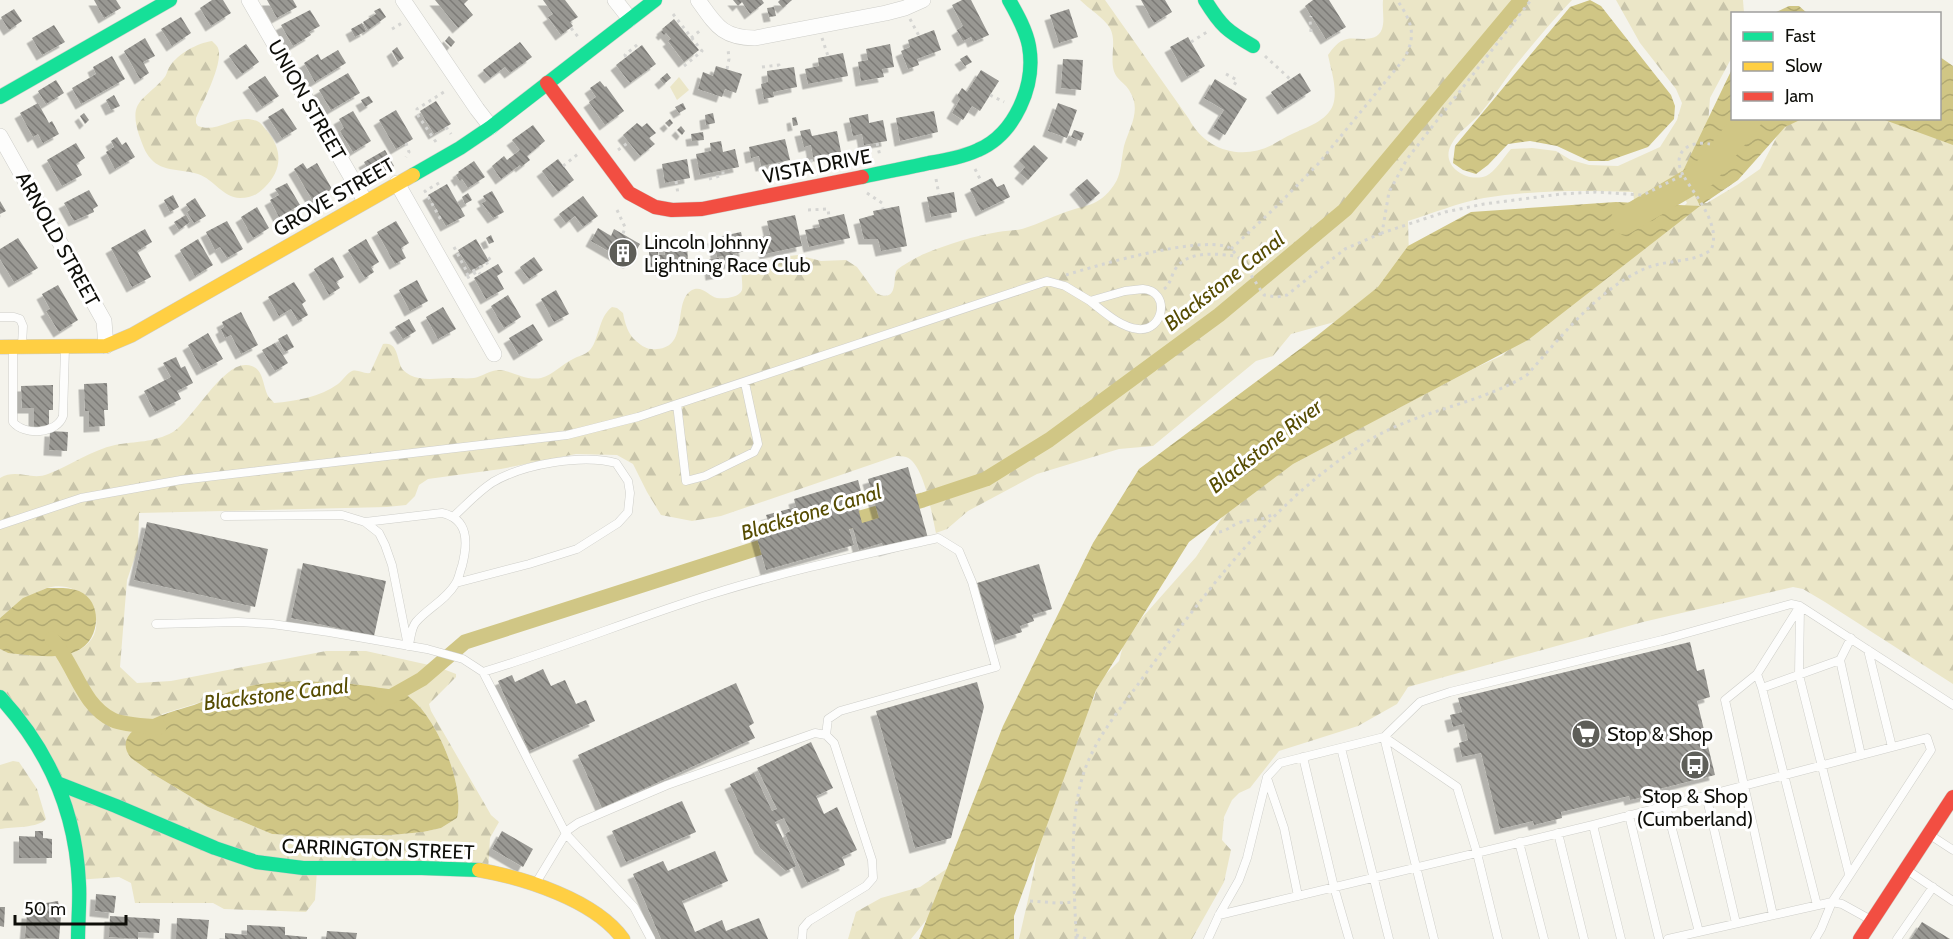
<svg xmlns="http://www.w3.org/2000/svg" width="1953" height="939" viewBox="0 0 1953 939" font-family="Cabin,sans-serif">
	<style>
		.forest { fill: url(#forest-firs); fill-rule: evenodd }
		.garden { fill: #ebe6c7 }
		.water { fill: url(#water-waves) }
		.lines { fill: none; stroke-linecap: round; stroke-linejoin: round }
		.canal { stroke: #d0c685; stroke-width: 15 }
		.river { stroke: #d0c685; stroke-width: 27 }
		.building { fill: url(#building-back-hatch); filter: url(#shadow) }
		.lane-casing { stroke: #cecec9; stroke-width: 9 }
		.street-casing { stroke: #cecec9; stroke-width: 16 }
		.fast-casing { stroke: #cecec9; stroke-width: 15 }
		.slow-casing { stroke: #cecec9; stroke-width: 15 }
		.jam-casing { stroke: #cecec9; stroke-width: 15 }
		.path { stroke: #d5d5d2; stroke-width: 3; stroke-dasharray: 3 4.5; stroke-linecap: butt }
		.lane { stroke: #fdfdfc; stroke-width: 8 }
		.street { stroke: #fdfdfc; stroke-width: 15 }
		.fast { stroke: #16e098; stroke-width: 14 }
		.slow { stroke: #ffcf43; stroke-width: 14 }
		.jam { stroke: #f24e42; stroke-width: 14 }
		.labels { text-anchor: middle; dominant-baseline: central; stroke-width: 6; stroke-linejoin: round; paint-order: stroke }
		.street-label { font-size: 20px; fill: #0e0e09; stroke: #fff }
		.poi-label { font-size: 20px; fill: #0e0e09; stroke: #fff; text-anchor: start }
		.water-label { font-size: 21px; font-style: italic; fill: #564c02; stroke: #fff }
	</style>
	<defs>
		<pattern id="forest-firs" width="22" height="20" patternUnits="userSpaceOnUse" patternTransform="scale(1.5)"><rect width="22" height="20" fill="#ebe6c7"/><path d="M5 1l3.5 6h-7zM16 11l3.5 6h-7z" fill="#c8c4aa"/></pattern>
		<pattern id="water-waves" width="16" height="10" patternUnits="userSpaceOnUse" patternTransform="scale(1.5)"><rect width="16" height="10" fill="#d0c685"/><path d="M0 5q4-4 8 0t8 0" fill="none" stroke="#b1a972"/></pattern>
		<pattern id="building-back-hatch" width="6" height="6" patternUnits="userSpaceOnUse" patternTransform="scale(1.5)"><rect width="6" height="6" fill="#999893"/><path d="M-1 5l2 2M0 0l6 6M5-1l2 2" fill="none" stroke="#7b7a76"/></pattern>
		<filter id="shadow"><feDropShadow dx="-5.5" dy="5.5" stdDeviation="0" flood-color="#0004"/></filter>
	</defs>
	<rect width="100%" height="100%" fill="#f4f3ec"/>
	<!-- forest -->
	<path class="forest" d="M1080,0H1105L1189,119C1205,150 1241,161 1272,145C1279,141 1285,137 1292,134C1307,127 1327,121 1333,105C1338,90 1331,70 1328,55C1333,48 1338,41 1347,39C1358,37 1376,44 1382,29C1385,20 1382,10 1383,0H1572C1551,22 1531,46 1512,70C1501,85 1491,101 1479,115C1469,126 1458,131 1451,145C1440,166 1467,183 1486,176C1495,172 1504,157 1511,149L1532,148L1556,151L1571,160L1589,165L1618,166L1660,147L1677,120L1682,103L1676,89L1640,43L1616,0H1743L1744,13L1732,14V57L1710,98L1702,203H1707L1737,185L1760,169L1786,119H1910L1953,143V684L1825,602L1803,589L1793,587L1643,622L1408,687L1397,704L1358,726L1279,751L1250,788L1239,793L1232,800L1224,817L1222,840L1231,850L1224,882L1192,939H1019L1032,882L1044,812L1083,711L1094,699L1096,690L1104,676L1119,661L1123,646L1141,619L1196,557L1224,515L1257,482L1475,368L1501,356L1669,221L1687,203L1677,184L1635,208L1633,192C1584,190 1533,190 1484,198C1458,203 1433,213 1408,221L1409,257L1407,273L1338,321L1291,334L1273,356L1256,361L1153,446L1119,449L1037,474L968,511L947,529L936,533C932,515 924,463 906,457C903,456 899,456 896,456L721,516L692,521L661,515L647,492L633,464L617,455L576,454L501,469L428,479L419,485L415,496L406,505L387,507L139,513L138,548L127,580L120,667L137,683L171,681L326,651H366L438,667L456,674V677L429,704L431,711L491,815L499,822L490,838L488,871L317,870L315,900L306,912L224,909L213,903H135L131,883L119,877L76,880L59,790L0,702V649L8,653C25,653 63,658 77,651C117,633 89,576 47,588C40,590 33,596 27,600C17,605 8,610 0,618V478C17,468 31,481 48,474C71,465 92,450 115,445C136,441 153,443 173,432C193,419 222,364 246,365C264,366 262,384 268,396C270,399 272,400 274,403C296,401 320,397 338,384C343,380 346,374 352,371C358,369 363,374 370,373L383,344C399,341 396,360 403,370C407,374 413,377 419,378C430,380 440,378 451,378C459,378 466,379 474,378C483,376 492,369 501,370C514,372 527,381 541,378C553,375 562,364 573,359C578,356 585,355 589,351C599,342 598,317 612,307L617,308L623,313C625,324 628,334 636,341C643,347 648,350 657,349C690,347 672,301 692,290C702,285 709,296 717,298C724,299 739,298 742,290C743,284 741,274 741,267L746,263L751,264L756,269L761,270L789,256L798,255L821,261L846,260L857,267L876,293C900,305 892,275 897,270C901,266 919,256 924,254C948,244 974,236 998,232C1007,230 1017,231 1025,228C1039,224 1051,217 1063,213C1086,204 1098,208 1114,185C1122,174 1121,159 1124,146C1130,126 1142,110 1129,90C1126,85 1121,82 1117,77C1107,63 1118,43 1110,28C1103,17 1089,9 1080,0ZM299,681C326,682 354,683 381,688C387,689 394,689 399,691C433,704 466,785 457,818L441,828L423,832L391,835L307,836L272,834L208,807L158,777L162,714L260,684Z
		M212,41C216,45 219,47 219,53C220,69 203,102 196,118V123L198,126C219,134 237,111 259,122C262,124 265,129 268,132C283,151 282,171 264,188C257,195 251,198 240,198C222,197 215,180 198,174C183,169 162,172 151,159C145,153 142,143 139,135C128,100 144,101 164,78C167,75 167,70 170,66C178,54 197,43 212,41Z
		M13,761L19,762L37,789L46,819C39,828 12,827 0,829V765Z
		M970,853L965,872L911,939H848L856,912L881,898L920,887Z"/>
	<!-- garden -->
	<path class="garden" d="M679,77L689,90L677,100L670,87Z"/>
	<!-- water -->
	<path class="water" d="M1590,0L1601,6L1671,95L1675,106L1674,119L1648,147L1608,161H1589L1557,146L1530,141L1508,144L1488,165L1476,174L1463,170L1453,163L1455,146L1570,7Z
		M1789,6H1799L1807,13H1774Z
		M1940,57L1953,66V145L1882,119L1940,118Z
		M1732,69V118L1802,119L1785,127L1738,180L1700,206L1528,340L1293,464L1189,542L1096,690L1014,916V939H919L1003,726L1093,543L1139,469L1308,343L1378,287L1408,246L1471,212L1616,202L1700,206L1683,171Z
		M47,588C57,588 69,587 79,591C104,602 100,641 77,651C58,660 29,655 8,653L0,649V618L23,598Z
		M299,681C326,682 354,683 381,688C387,689 394,689 399,691C433,704 466,785 457,818L441,828L423,832L391,835L307,836L272,834L208,807L158,777L131,758C106,727 175,711 194,705C216,697 239,687 261,684C274,682 286,682 299,681Z"/>
	<g class="lines">
		<!-- canal -->
		<path class="canal" d="M843,523L923,500L986,479L1049,440L1219,315L1346,209L1521,0
			M52,639C75,664 81,705 113,720C124,725 147,726 159,727
			M382,699L392,696L422,679L465,642L780,541"/>
		<!-- river -->
		<path class="river" d="M1624,221L1704,174L1749,118"/>
	</g>
	<!-- building -->
	<path class="building" d="M94,0H116L121,8L104,18Z
		M212,0H223L231,13L211,26L200,8Z
		M267,0H293L297,7L277,18Z
		M435,0H468L464,4L473,15L458,28Z
		M543,0H565L578,17L570,22L573,26L561,35L548,17L553,14Z
		M733,0H762L764,3L750,14L742,2L738,6Z
		M780,0H792L783,8L778,2Z
		M962,0H971L989,35L973,42L971,37L963,41L957,30L963,26L952,5Z
		M1141,0H1165L1172,12L1154,23Z
		M1313,0H1329L1346,27L1326,39L1305,6Z
		M774,7L776,16L769,17L767,8Z
		M380,8L386,17L368,30L363,22L376,14L374,11Z
		M14,9L22,21L9,30L1,17Z
		M1069,9L1078,37L1059,43L1050,15Z
		M310,10L320,26L309,32L311,35L293,46L281,25Z
		M181,17L191,33L172,46L161,29Z
		M674,19L699,50L684,62L668,41L671,39L666,33L664,35L661,32L663,30L662,29Z
		M362,23L366,31L355,37L351,29Z
		M54,25L65,42L42,55L32,38Z
		M934,30L941,50L917,59L919,65L908,69L901,51L910,47L908,40Z
		M449,36L455,42L451,47L445,41Z
		M1188,37L1205,66L1187,77L1170,47Z
		M145,38L155,56L143,62L149,73L140,79L124,51Z
		M520,42L532,57L510,73L505,67L490,78L483,70Z
		M246,44L259,62L242,74L229,56Z
		M890,44L894,67L882,69L884,77L861,81L858,62L868,60L866,49Z
		M642,45L656,64L630,83L616,65Z
		M397,47L404,58L398,62L392,51Z
		M338,50L346,63L315,82L304,63L318,54L321,60Z
		M843,53L848,76L808,84L805,69L819,66L818,58Z
		M967,55L972,62L965,66L960,59Z
		M112,56L125,79L81,104L72,88L96,74L93,67Z
		M1063,59L1083,60L1081,90L1061,88Z
		M716,66L742,74L736,93L725,89L722,97L698,89L703,72L713,76Z
		M794,67L797,87L773,92L774,97L764,99L761,84L768,82L767,71Z
		M981,70L999,81L980,111L972,106L963,120L952,113L960,99L957,96L962,88L967,92Z
		M348,73L360,93L331,110L319,90Z
		M667,73L671,78L664,84L660,79Z
		M1300,73L1311,91L1283,109L1271,92Z
		M265,76L279,96L262,107L248,87Z
		M1215,79L1247,99L1225,135L1213,128L1224,110L1204,98Z
		M56,80L64,93L46,104L38,91Z
		M600,81L605,87L606,86L624,111L605,125L589,102L596,97L590,88Z
		M114,95L120,106L111,110L106,100Z
		M369,96L373,102L365,107L361,100Z
		M436,101L451,124L434,134L420,111Z
		M38,103L49,123L52,121L59,134L43,143L38,134L33,137L20,113Z
		M683,103L686,109L679,113L675,107Z
		M1058,103L1077,110L1067,138L1048,131Z
		M283,108L297,129L282,138L268,117Z
		M396,110L413,139L396,149L379,120Z
		M353,111L371,141L353,152L340,131L344,128L339,119Z
		M934,111L938,132L900,141L896,118Z
		M84,113L89,120L85,124L80,116Z
		M713,113L715,123L706,125L705,115Z
		M868,114L869,123L883,120L887,141L864,145L862,134L853,136L849,118Z
		M796,117L798,125L793,126L792,118Z
		M670,119L673,123L669,127L665,123Z
		M637,123L642,127L647,123L656,133L649,138L655,144L640,156L623,135Z
		M533,125L545,141L527,156L530,160L521,167L520,165L501,179L492,166L504,156L507,160L520,150L512,140Z
		M681,126L685,131L682,135L677,130Z
		M810,129L812,136L837,131L841,152L813,157L811,145L804,147L800,131Z
		M1074,130L1084,133L1081,141L1071,137Z
		M703,132L704,140L692,141L691,134Z
		M117,137L122,145L126,142L135,157L115,169L106,152L114,147L111,141Z
		M785,139L790,160L761,166L759,156L751,158L749,147Z
		M721,141L723,152L735,149L739,167L700,175L696,154L711,151L710,143Z
		M76,143L85,158L76,164L82,175L62,186L47,160Z
		M1034,145L1048,158L1028,180L1020,173L1025,167L1019,161Z
		M385,150L394,166L373,179L364,162Z
		M558,159L574,180L558,192L542,171Z
		M687,159L690,178L665,183L662,164Z
		M474,161L485,177L468,188L462,179L460,181L456,175L459,173L458,172Z
		M303,163L307,169L317,163L332,189L313,201L294,169Z
		M992,178L997,187L1004,184L1010,197L981,211L970,189Z
		M1087,179L1100,193L1087,204L1075,189Z
		M287,183L300,205L279,217L270,200L279,195L275,189Z
		M447,184L465,216L446,226L428,195Z
		M89,190L98,206L93,209L94,212L74,221L64,203Z
		M492,191L504,212L493,218L482,203L486,201L483,196Z
		M954,192L957,212L931,217L927,197Z
		M468,193L472,200L465,204L462,197Z
		M173,195L179,207L170,212L164,200Z
		M583,196L598,216L583,227L575,216L566,223L559,214Z
		M195,198L206,216L194,223L187,212L190,210L186,204Z
		M0,201L6,211L0,214Z
		M899,206L907,246L881,251L878,239H864L859,219L874,215L873,211Z
		M257,207L269,228L253,238L241,217Z
		M844,214L850,238L809,247L805,230L820,227L818,220Z
		M186,215L190,222L179,230L174,222Z
		M795,215L802,246L765,254L761,237L770,235L767,221Z
		M227,221L243,249L227,258L220,247L215,250L206,232Z
		M396,221L409,243L401,248L406,258L395,264L377,232Z
		M598,228L611,236L614,229L640,244L629,263L591,241Z
		M145,229L152,242L137,251L151,277L132,287L111,248Z
		M741,232L745,251L733,254L735,263L725,264L723,256L717,257L713,238Z
		M491,235L494,242L489,244L486,238Z
		M18,238L38,268L14,282L0,259V249Z
		M198,239L213,265L195,276L180,250Z
		M366,239L379,262L371,267L374,272L365,278L348,250Z
		M476,239L489,261L471,271L458,250Z
		M687,244L688,262L659,264V267L650,268L649,252H658V255H665L664,246Z
		M333,257L344,277L336,282L340,288L329,295L314,269Z
		M534,257L543,270L529,279L520,267Z
		M719,258L721,273L711,275L709,259Z
		M498,264L503,272L497,276L504,289L486,299L474,278Z
		M417,280L428,301L410,311L399,290Z
		M294,282L306,301L302,304L308,315L298,321L291,309L279,316L268,297Z
		M58,285L78,320L59,332L46,311L50,309L42,294Z
		M556,290L569,314L554,322L541,299Z
		M508,295L521,317L504,328L491,306Z
		M443,307L456,329L438,339L426,317Z
		M241,312L258,345L241,354L231,335L225,338L221,329L224,327L222,322Z
		M409,319L416,331L403,339L395,327Z
		M533,324L543,340L519,355L509,338Z
		M208,333L223,359L202,370L188,345Z
		M287,334L294,347L285,352L278,339Z
		M275,343L288,363L275,371L262,350Z
		M176,357L181,368L185,366L193,383L177,391L181,399L155,412L144,391L171,377L163,363Z
		M107,383L108,410H104L105,426L89,427V411H85L84,384Z
		M53,385V410H49V427L34,428V408H22L21,386Z
		M50,431L68,432L67,451L49,450Z
		M908,467L928,538L884,551L882,543L859,550L853,528L849,529L854,545L766,570L755,531L770,527L766,515L796,507L794,499L858,480L865,506L858,508L862,523L879,518L868,479Z
		M147,522L268,549L255,607L134,580Z
		M303,563L386,581L374,636L291,618Z
		M1039,564L1052,609L1032,615L1034,621L1020,626L1022,632L995,641L977,583Z
		M1690,642L1697,671L1704,669L1710,697L1697,701L1715,775L1659,789L1660,793L1630,800L1629,796L1561,812L1562,818L1534,825L1533,821L1500,829L1481,753L1462,757L1459,743L1468,740L1464,724L1453,727L1450,715L1462,712L1458,698Z
		M543,669L551,686L565,680L576,704L586,700L595,721L529,751L498,681L512,675L515,682Z
		M977,682L984,707L951,838L915,848L876,711Z
		M736,683L754,723L749,726L755,738L602,808L578,755Z
		M811,742L833,788L816,796L824,814L837,807L857,850L842,857L845,865L807,883L785,834L790,831L784,818L775,822L796,866L786,871L760,848L730,784L754,773L772,811L777,809L757,768Z
		M682,801L696,832L626,862L612,831Z
		M35,831H43V838L52,839V858H19V836L35,837Z
		M502,831L533,849L523,867L492,849Z
		M715,851L728,881L682,901L695,932L722,920L726,931L759,918L768,939H661L633,874L663,861L668,871Z
		M96,894L116,896L114,913L95,911Z
		M58,901L61,916L59,939L25,938L27,913L41,914L40,904Z
		M0,907H5L4,927L0,926Z
		M110,916L160,919L159,933L138,932V939L109,937Z
		M177,918L209,920L207,939H176Z
		M1922,922L1950,939H1911Z
		M247,925L285,927V935L307,937V939H225V933L247,935Z
		M327,931L357,933L356,939H326Z"/>
	<g class="lines">
		<!-- lane casing -->
		<g class="lane-casing">
			<path id="lane" d="M1143,289C1171,291 1164,332 1138,329C1120,327 1104,312 1090,301L1125,291Z
				M0,317H14L20,319L23,326L22,345
				M13,349V422C24,436 57,434 63,416L65,348
				M677,404L686,481L705,476L754,452L758,444L745,383
				M225,516L342,515L365,522L379,533L385,545L392,565L408,646
				M454,516C466,505 479,491 493,482C524,464 582,454 616,463L628,481L630,493L628,512L618,523L577,549L529,564L456,583
				M365,522L442,513C469,519 468,543 462,566C460,571 459,578 456,583C446,600 428,608 416,622C411,628 411,637 409,644
				M0,525L81,498L181,480L567,435L638,417L1047,281L1065,286L1090,301
				M156,624L238,622L272,624L329,632L427,649L463,659L483,672L566,834L634,907L651,939
				M1868,650L1892,747
				M1840,660L1861,755
				M483,672C560,649 635,618 712,594C786,571 862,555 938,538L959,551L972,582L996,667L840,711L828,719L826,735
				M1757,674L1725,700L1773,915
				M1762,688L1840,660L1851,638
				M1384,737L1457,787L1477,853L1498,939
				M1384,737L1434,939
				M1341,748L1389,939
				M1303,757L1334,887L1349,939
				M1267,778L1284,828L1298,896
				M1706,795L1736,923
				M1666,806L1699,932
				M1629,815L1659,939
				M1593,825L1621,939
				M1558,833L1584,939
				M1930,835L1953,850
				M1519,842L1544,939
				M1907,870L1953,901
				M536,883L568,830L578,823L667,785L815,733L826,735L834,743L872,860L873,878L866,886L809,921L803,928L802,939
				M1817,905L1762,688L1757,674L1800,606L1799,675L1849,874
				M1219,915L1593,825L1927,738L1931,750L1832,902L1821,929L1815,939
				M1208,939L1219,915L1239,880L1247,858L1267,777L1280,763L1384,737L1420,702L1450,692L1662,640L1791,604L1800,606L1953,705
				M1668,939L1832,902L1842,904L1871,920
				M1897,939L1933,887"/>
		</g>
		<!-- street casing -->
		<g class="street-casing">
			<path id="street" d="M249,0L365,201
				M403,0L477,109L491,127
				M615,0L630,19
				M698,0C716,25 722,38 755,38L886,13L905,8L923,0
				M0,136L104,321L106,346
				M397,183L494,354"/>
		</g>
		<!-- fast casing -->
		<g class="fast-casing">
			<path id="fast" d="M1205,0C1221,26 1227,31 1253,46
				M0,97L170,0
				M413,175L460,148L491,127L655,0
				M862,177C884,172 907,168 929,163C946,160 963,157 978,150C1015,134 1036,85 1029,46C1026,30 1017,14 1009,0
				M0,697C49,750 76,811 79,884C80,902 78,921 78,939
				M57,783L116,806L215,848L256,862L303,868H422L479,870"/>
		</g>
		<!-- slow casing -->
		<g class="slow-casing">
			<path id="slow" d="M0,347L106,346L132,335L413,175
				M479,870C524,878 595,900 623,939"/>
		</g>
		<!-- jam casing -->
		<g class="jam-casing">
			<path id="jam" d="M547,83L629,193L655,207L672,210L702,209L862,177
				M1860,939L1953,797"/>
		</g>
		<!-- path -->
		<path class="path" d="M673,14L702,51L684,66
			M910,19L919,36
			M571,28L579,38
			M392,29L402,23
			M1311,32L1310,20L1311,16
			M691,38L702,29
			M822,38L828,56
			M1191,42L1207,32
			M1265,56L1290,79
			M626,57L625,55L638,44
			M762,67L779,65L780,69
			M727,69L729,59L728,49
			M1226,74L1237,80L1232,89
			M990,95L1004,102
			M446,127L451,134
			M436,142L417,114V109L447,90
			M406,143L409,152L406,157
			M877,143L880,156
			M618,150L629,142
			M810,161L821,159L820,156
			M772,164L774,177
			M563,166L578,154
			M975,169L982,183
			M1683,175C1671,153 1688,140 1710,144
			M709,179L723,175V171
			M936,179L939,195
			M676,181L678,194
			M439,183L425,191L441,220
			M867,193L882,203L883,209
			M617,210L625,227L623,234
			M808,210L828,209L829,217
			M454,247L468,274
			M1231,249L1279,204L1318,164L1404,59C1417,35 1412,22 1397,0
			M466,275L491,261L488,257L487,258
			M1066,275C1098,265 1198,236 1228,247C1237,251 1257,285 1264,295L1277,297L1287,295L1345,249L1382,233
			M467,278L478,271L480,274
			M1164,289C1171,284 1171,275 1176,268C1189,250 1217,254 1236,256
			M1219,532C1227,531 1231,526 1238,523C1251,518 1258,523 1273,514
			M1030,901L1057,903L1075,902
			M1076,935L1087,939
			M1076,939C1075,884 1067,825 1084,772C1096,736 1123,706 1144,676C1209,588 1274,499 1368,441C1418,410 1478,405 1527,375C1561,337 1597,290 1644,269C1666,259 1691,264 1711,250C1722,225 1695,196 1683,175L1643,195L1596,192L1561,194L1484,204L1445,212L1382,233L1389,192L1407,159L1531,0"/>
		<!-- lane -->
		<use href="#lane" class="lane"/>
		<!-- street -->
		<use href="#street" class="street"/>
		<!-- fast -->
		<use href="#fast" class="fast"/>
		<!-- slow -->
		<use href="#slow" class="slow"/>
		<!-- jam -->
		<use href="#jam" class="jam"/>
	</g>
	<!-- icons -->
	<defs>
		<g id="building-disc" transform="scale(1.5)"><circle r="9.5" fill="#5e5e58" stroke="#fff"/><path d="M-4-6H4V6H1V3H-1V6H-4ZM-2.5-4.3h1.7v1.8h-1.7ZM.8-4.3h1.7v1.8H.8ZM-2.5-1h1.7V.8h-1.7ZM.8-1h1.7V.8H.8Z" fill="#fff"/></g>
		<g id="supermarket-disc" transform="scale(1.5)"><circle r="9.5" fill="#5e5e58" stroke="#fff"/><path d="M-6-5.5h2.5l.6 2H6L4.5 2H-2.5L-4.4-4H-6ZM-1.5 3.2a1.3 1.3 0 1 0 .1 0ZM3 3.2a1.3 1.3 0 1 0 .1 0Z" fill="#fff"/></g>
		<g id="bus-disc" transform="scale(1.5)"><circle r="9.5" fill="#5e5e58" stroke="#fff"/><path d="M-5-6H5V4H4V6H2V4H-2V6H-4V4H-5ZM-3.5-4V0h7V-4ZM-3.5 1.2v1.5H-2V1.2ZM2 1.2v1.5H3.5V1.2Z" fill="#fff"/></g>
	</defs>
	<g fill-rule="evenodd">
		<use href="#building-disc" x="623" y="253"/>
		<use href="#supermarket-disc" x="1586" y="734"/>
		<use href="#bus-disc" x="1695" y="765"/>
	</g>
	<g class="labels">
		<!-- street labels -->
		<g class="street-label">
			<text transform="translate(307 100) rotate(60)">UNION STREET</text>
			<text transform="translate(817 166) rotate(-11)">VISTA DRIVE</text>
			<text transform="translate(334 197) rotate(-30)">GROVE STREET</text>
			<text transform="translate(58 239) rotate(61)">ARNOLD STREET</text>
			<text transform="translate(378 849) rotate(2)">CARRINGTON STREET</text>
		</g>
		<!-- poi labels -->
		<g class="poi-label">
			<text x="644" y="242">Lincoln Johnny<tspan x="644" dy="23">Lightning Race Club</tspan></text>
			<text x="1607" y="734">Stop &amp; Shop</text>
			<text x="1695" y="796" text-anchor="middle">Stop &amp; Shop<tspan x="1695" dy="23">(Cumberland)</tspan></text>
		</g>
		<!-- water labels -->
		<g class="water-label">
			<text transform="translate(1224 281) rotate(-38)">Blackstone Canal</text>
			<text transform="translate(1265 446) rotate(-38)">Blackstone River</text>
			<text transform="translate(811 512) rotate(-17)">Blackstone Canal</text>
			<text transform="translate(276 694) rotate(-7)">Blackstone Canal</text>
		</g>
	</g>
	<!-- legend -->
	<rect x="1731" y="12" width="210" height="108" fill="#ffffff" stroke="#9f9f9d" stroke-width="1.5"/>
	<rect x="1743" y="32" width="30" height="9" fill="#16e098" stroke="#9f9f9d" stroke-width="1.5"/>
	<text x="1785" y="42" font-size="18" fill="#0e0e09">Fast</text>
	<rect x="1743" y="62" width="30" height="9" fill="#ffcf43" stroke="#9f9f9d" stroke-width="1.5"/>
	<text x="1785" y="72" font-size="18" fill="#0e0e09">Slow</text>
	<rect x="1743" y="92" width="30" height="9" fill="#f24e42" stroke="#9f9f9d" stroke-width="1.5"/>
	<text x="1785" y="102" font-size="18" fill="#0e0e09">Jam</text>
	<!-- scale -->
	<path d="M15 915v9h111v-9" fill="none" stroke="#0e0e09" stroke-width="3"/>
	<text x="24" y="915" font-size="18" fill="#0e0e09" stroke="#ffffff" stroke-width="4.5" paint-order="stroke">50 m</text>
</svg>
